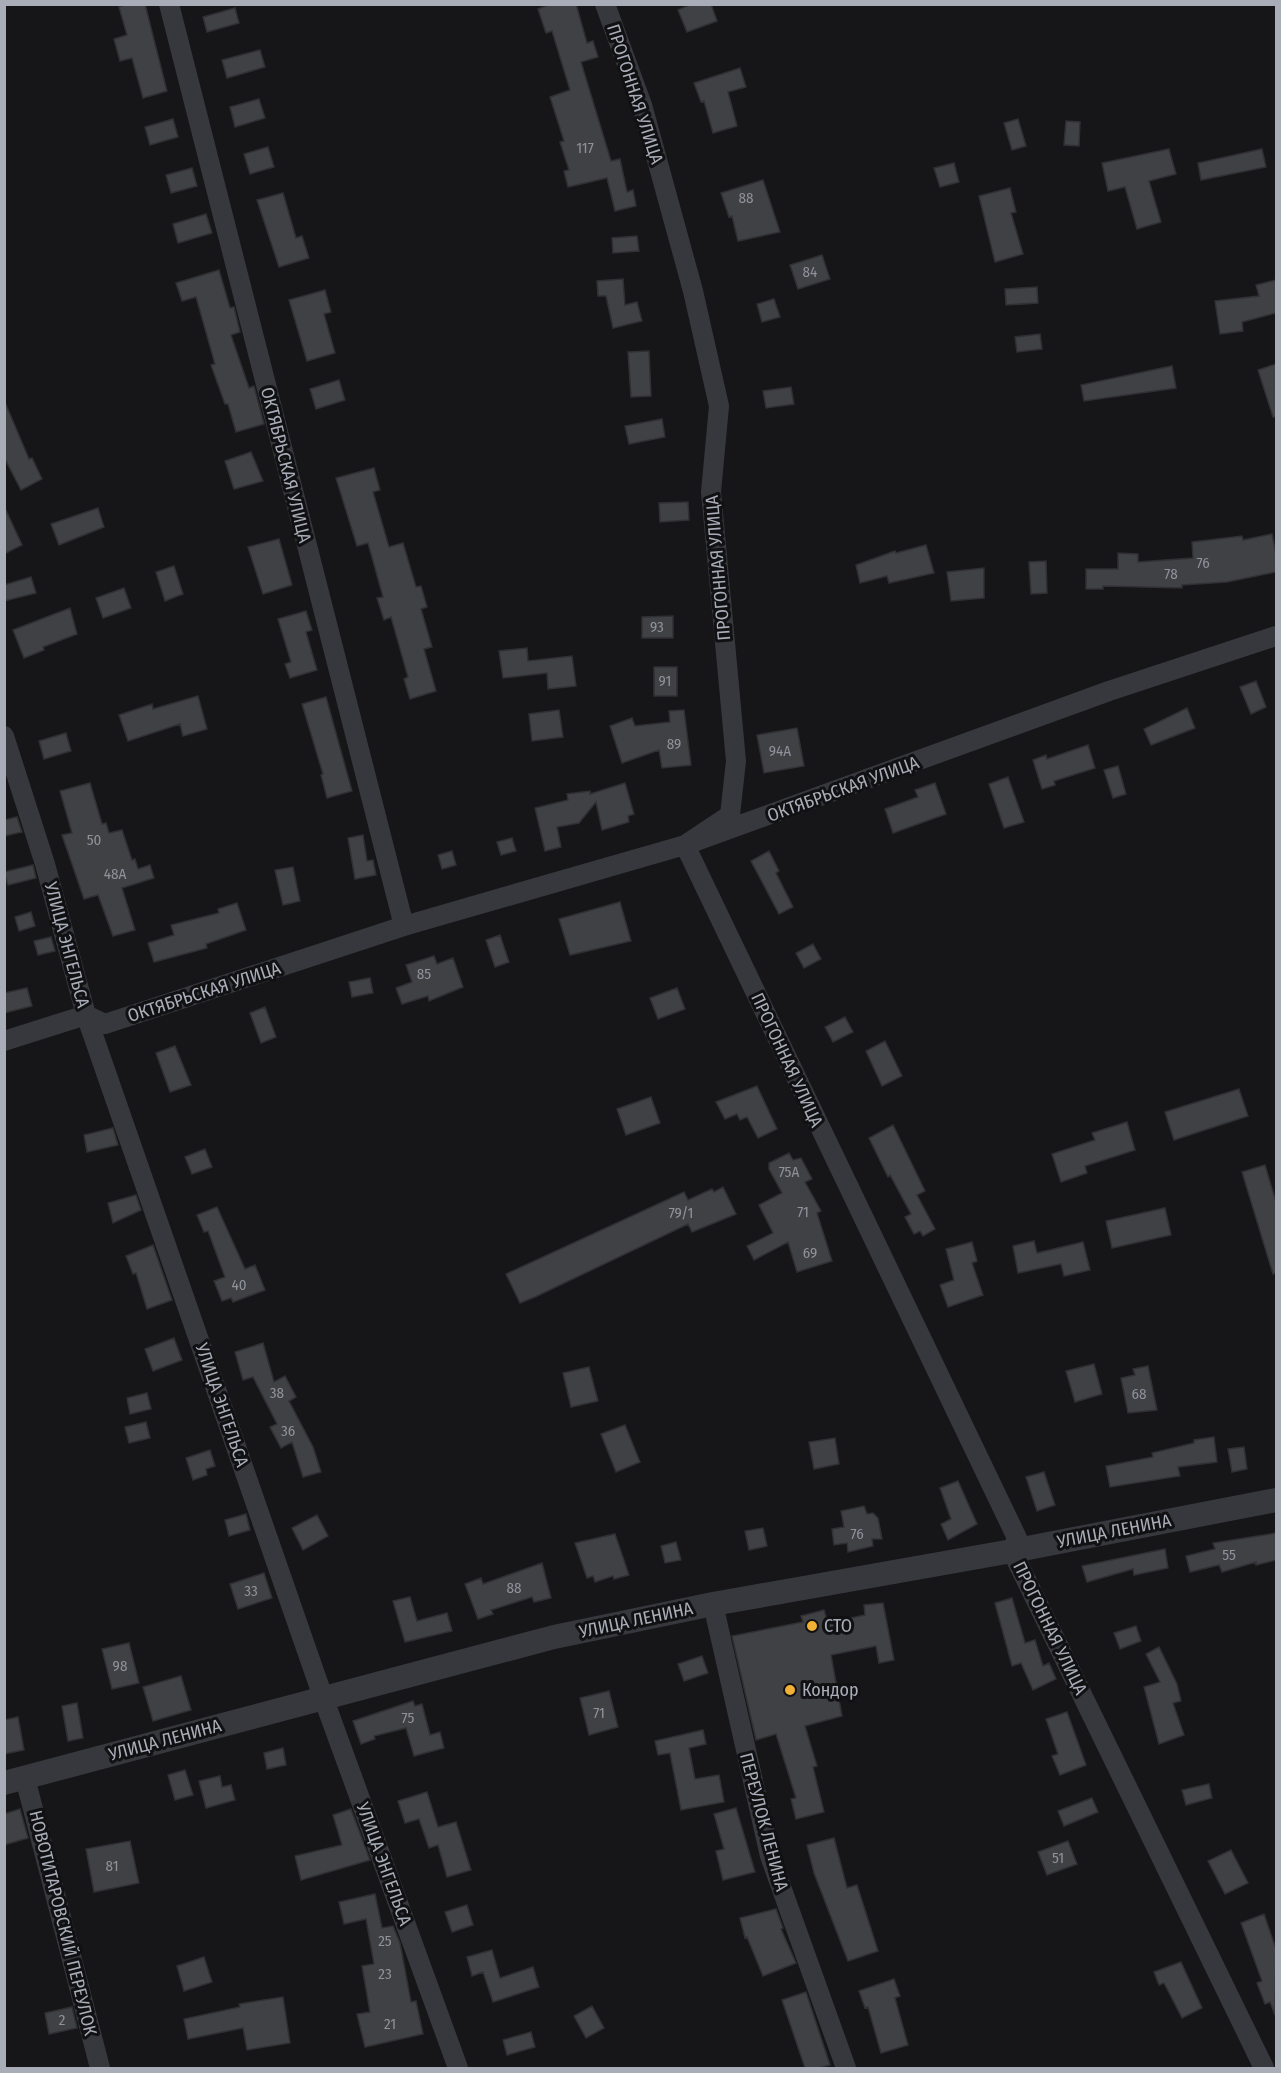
<svg xmlns="http://www.w3.org/2000/svg" width="1281" height="2073" viewBox="0 0 1281 2073" font-family="'Fira Sans Condensed',sans-serif">
	<style>
		.building { fill: #404145; stroke: #303034; stroke-width: 1.5 }
		.lines { fill: none; stroke-linecap: round; stroke-linejoin: round }
		.minor { stroke: #37383d; stroke-width: 20 }
		.tertiary { stroke: #37383d; stroke-width: 24 }
		.poi-dot { fill: #f2b134; stroke: #111113; stroke-width: 2 }
		.labels { text-anchor: middle; dominant-baseline: central; stroke-width: 6; stroke-linejoin: round; paint-order: stroke }
		.number-label { font-size: 15px; fill: #8e929b }
		.street-label { font-size: 18px; fill: #a8adb8; stroke: #111113 }
		.poi-label { font-size: 18px; fill: #a8adb8; stroke: #111113; text-anchor: start }
	</style>
	<rect width="100%" height="100%" fill="#161618"/>
	<!-- building -->
	<path class="building" d="M127,4H145L167,91L143,98L132,58L120,61L114,39L127,35L119,7Z
		M551,4H576L587,43L593,41L598,57L581,62L611,161L620,159L627,192L633,190L636,206L615,211L607,178L568,187L564,171L569,170L560,142L564,141L550,97L570,90L552,31L546,33L538,9Z
		M692,4H711L717,21L687,32L678,10Z
		M235,8L239,23L207,32L203,17Z
		M260,50L265,67L227,78L222,60Z
		M740,68L746,87L728,92L737,126L713,133L704,101L701,102L694,83Z
		M259,99L265,118L235,127L230,107Z
		M173,119L178,137L150,145L145,127Z
		M1018,119L1026,146L1012,150L1004,123Z
		M1066,121L1080,122L1079,146L1064,145Z
		M268,147L274,167L250,174L244,154Z
		M1169,149L1176,174L1149,181L1161,222L1137,229L1125,187L1108,191L1102,163Z
		M1262,149L1266,167L1201,180L1198,163Z
		M954,163L959,182L940,187L934,168Z
		M192,168L197,186L171,193L166,175Z
		M763,180L780,232L738,241L732,216L729,217L721,193Z
		M1010,188L1016,212L1011,213L1023,254L995,262L979,196Z
		M283,193L296,238L302,236L309,258L279,267L257,200Z
		M206,214L212,233L178,243L173,224Z
		M637,236L639,251L613,253L612,238Z
		M822,255L830,279L798,289L790,265Z
		M219,270L230,308L234,307L240,332L231,335L249,388L254,386L264,424L236,432L228,404H225L211,365L215,364L196,297L182,301L176,283Z
		M623,279L625,305L637,302L642,321L613,328L606,296H598L597,281Z
		M1276,280V313L1242,322L1243,331L1220,334L1215,301L1259,296L1256,285Z
		M1037,287L1038,303L1006,305L1005,289Z
		M325,290L331,312L324,314L335,353L307,361L289,300Z
		M774,299L780,317L762,322L757,304Z
		M1040,334L1042,349L1017,352L1015,337Z
		M649,351L651,396L631,397L628,352Z
		M1276,364V417H1273L1258,370Z
		M1172,366L1176,388L1084,401L1081,385Z
		M339,380L345,400L316,409L310,389Z
		M791,387L794,404L766,408L763,391Z
		M4,400L29,459L32,458L42,479L21,490L4,457Z
		M662,419L665,437L629,444L625,426Z
		M251,452L263,481L234,489L225,461Z
		M374,468L380,490L373,492L389,547L403,543L416,587L421,586L427,607L421,609L432,647L424,649L436,691L410,699L404,679L408,677L391,617L384,620L377,598L383,597L368,543L357,546L336,478Z
		M688,502L689,520L660,522L659,503Z
		M4,506L22,545L4,554Z
		M98,508L104,527L59,545L51,524Z
		M1272,534L1276,554V572L1227,582L1182,585V588L1103,586V589H1086V569H1118V553L1138,554V562L1193,558L1192,542L1242,536L1243,540Z
		M279,539L292,585L263,594L248,547Z
		M926,545L934,573L889,583L887,576L860,583L856,565L895,551L896,553Z
		M1046,561L1047,593L1031,594L1029,562Z
		M174,566L183,594L165,601L156,572Z
		M984,568V598L951,601L947,572Z
		M31,577L36,593L4,601V585Z
		M124,588L131,608L103,618L96,598Z
		M70,608L77,634L43,647L44,650L24,658L13,630Z
		M306,611L312,630L306,632L317,670L290,678L285,664L291,662L278,619Z
		M673,616V638H642V617Z
		M527,648L528,661L572,656L576,686L548,689L547,673L503,678L499,651Z
		M654,667H677V696H654Z
		M1256,681L1266,707L1251,714L1240,687Z
		M198,696L207,729L183,736L180,724L128,741L119,715L152,704L153,709Z
		M326,697L352,791L327,798L321,775L323,774L302,704Z
		M1187,708L1195,728L1151,745L1144,729Z
		M559,710L563,737L532,741L529,714Z
		M684,710L691,765L662,768L659,750L622,763L610,726L632,718L635,726L670,722L669,711Z
		M797,728L804,766L764,773L757,735Z
		M66,733L71,751L44,759L39,741Z
		M1088,745L1095,768L1054,781L1055,785L1042,789L1033,760L1046,755L1047,759Z
		M1118,766L1126,794L1113,798L1104,770Z
		M1008,777L1024,822L1004,828L989,784Z
		M90,783L102,824L106,823L109,833L122,830L132,860L135,859L138,869L150,865L154,878L122,888L135,930L113,936L98,895L84,899L62,835L72,833L60,791Z
		M625,783L634,814L628,816L629,822L602,830L596,802L579,823L557,827L561,847L545,851L535,808L568,800L567,794L590,791V794Z
		M935,783L946,814L893,833L885,809L918,797L915,790Z
		M17,817L22,832L4,836V820Z
		M363,835L367,861L373,860L376,875L355,879L348,838Z
		M512,838L516,851L501,855L497,842Z
		M452,851L456,865L442,869L438,855Z
		M769,851L779,871L776,873L793,907L779,914L751,861Z
		M33,865L36,878L8,885L4,872Z
		M293,867L300,901L283,905L275,870Z
		M620,902L631,941L570,955L559,919Z
		M237,903L246,930L206,944L207,948L154,962L148,943L174,935L171,925L219,913L218,909Z
		M31,912L35,926L19,931L15,917Z
		M500,935L509,962L495,967L486,940Z
		M51,937L55,951L38,955L34,941Z
		M813,944L821,959L804,968L796,953Z
		M434,956L437,964L453,958L463,987L429,1001L428,996L402,1004L396,988L412,982L406,965Z
		M370,978L373,993L352,997L349,982Z
		M27,988L32,1006L4,1013V993Z
		M677,988L685,1009L658,1019L650,998Z
		M265,1007L276,1037L261,1043L250,1013Z
		M845,1017L853,1032L833,1042L825,1027Z
		M885,1041L902,1076L882,1086L866,1051Z
		M175,1046L191,1085L170,1092L156,1053Z
		M757,1086L777,1129L758,1138L747,1117L740,1120L737,1114L725,1119L716,1102Z
		M1239,1089L1248,1116L1174,1140L1165,1112Z
		M651,1097L660,1123L626,1135L617,1109Z
		M1127,1122L1135,1150L1085,1166L1087,1173L1061,1182L1052,1154L1095,1140L1092,1133Z
		M893,1125L925,1191L917,1195L935,1229L923,1236L920,1231L914,1234L905,1217L911,1214L890,1175L888,1177L869,1138Z
		M113,1128L118,1145L87,1152L84,1135Z
		M205,1149L212,1167L192,1174L185,1157Z
		M789,1153L793,1160L801,1158L812,1179L805,1182L821,1211L817,1213L832,1261L797,1272L788,1242L754,1260L747,1246L773,1233L759,1205L782,1193L769,1169V1163Z
		M1265,1165L1276,1202V1273L1273,1274L1242,1172Z
		M723,1187L736,1214L692,1232L688,1224L535,1297L520,1303L506,1274L684,1192L688,1200L712,1189L714,1192Z
		M136,1195L141,1210L113,1223L108,1203Z
		M217,1207L245,1269L255,1265L265,1290L233,1302L231,1298L222,1301L214,1281L225,1277L208,1231L204,1232L197,1215Z
		M1165,1208L1171,1235L1112,1248L1106,1221Z
		M1034,1241L1037,1253L1083,1242L1090,1270L1064,1276L1061,1264L1018,1273L1013,1246Z
		M972,1242L977,1261L972,1263L983,1295L948,1307L940,1285L954,1280L946,1249Z
		M153,1245L172,1300L147,1309L136,1273L133,1274L126,1256Z
		M174,1338L182,1360L153,1371L145,1349Z
		M263,1343L274,1382L285,1376L296,1397L289,1401L313,1447L321,1472L303,1477L292,1442L281,1448L270,1427L277,1424L253,1377L243,1380L235,1352Z
		M1094,1364L1102,1394L1075,1402L1066,1371Z
		M1148,1366L1157,1410L1128,1413L1121,1378L1135,1375L1133,1369Z
		M589,1367L598,1401L571,1407L563,1373Z
		M147,1393L151,1409L130,1414L127,1398Z
		M146,1422L150,1438L129,1443L125,1427Z
		M625,1425L640,1462L616,1472L601,1434Z
		M1214,1437L1217,1462L1178,1467L1180,1476L1110,1487L1106,1466L1153,1457L1152,1453L1194,1443V1440Z
		M835,1438L839,1464L814,1469L809,1442Z
		M1244,1447L1247,1469L1232,1472L1228,1449Z
		M210,1450L215,1466L206,1469L207,1475L193,1480L186,1458Z
		M1044,1472L1055,1505L1037,1511L1026,1477Z
		M958,1481L977,1524L948,1540L941,1524L951,1519L940,1488Z
		M864,1506L867,1514L873,1513L878,1518L882,1539H872L873,1546L848,1552L847,1543L834,1545L832,1529L844,1527L841,1511Z
		M246,1514L250,1530L229,1536L225,1520Z
		M317,1515L328,1536L303,1550L292,1528Z
		M763,1528L767,1546L749,1550L745,1531Z
		M1276,1533V1560L1256,1565V1562L1222,1572L1219,1565L1190,1572L1186,1556L1215,1549L1213,1543Z
		M615,1534L629,1575L614,1579L613,1576L595,1582L593,1576L587,1578L575,1543Z
		M676,1542L681,1560L665,1563L661,1546Z
		M1165,1549L1168,1568L1134,1575L1133,1569L1087,1582L1082,1566Z
		M542,1563L551,1598L534,1602L532,1597L491,1610L493,1614L478,1619L465,1584L481,1578L483,1584Z
		M264,1573L272,1598L238,1609L230,1584Z
		M410,1597L417,1621L447,1613L452,1631L405,1642L393,1601Z
		M1012,1598L1025,1643L1035,1640L1043,1666L1049,1663L1056,1679L1033,1690L1021,1663L1012,1666L995,1603Z
		M883,1603L894,1660L879,1663L876,1646L831,1655L842,1716L805,1726L817,1766L813,1767L824,1812L796,1819L791,1799L796,1798L776,1734L756,1740L732,1636L803,1622L801,1616L824,1610L828,1623L865,1615L864,1605Z
		M1136,1626L1141,1641L1120,1649L1114,1633Z
		M129,1643L139,1683L112,1689L102,1649Z
		M1159,1647L1177,1684L1181,1701L1173,1703L1184,1735L1159,1744L1144,1687L1160,1682L1146,1654Z
		M702,1656L708,1673L684,1681L678,1664Z
		M181,1676L191,1710L153,1721L143,1687Z
		M609,1691L618,1727L589,1735L580,1698Z
		M413,1701L415,1706L422,1704L430,1735L440,1732L444,1748L414,1756L406,1728L374,1736L375,1739L361,1744L353,1721Z
		M77,1703L83,1738L68,1741L62,1706Z
		M1067,1712L1086,1765L1060,1775L1052,1756L1058,1754L1046,1719Z
		M18,1717L24,1750L4,1754V1720Z
		M703,1730L706,1744L689,1748L695,1779L719,1775L724,1802L681,1810L670,1753L658,1755L655,1741Z
		M283,1748L286,1765L267,1769L264,1753Z
		M185,1770L193,1795L175,1800L168,1775Z
		M220,1776L222,1787L231,1785L235,1800L206,1808L199,1781Z
		M1209,1784L1212,1798L1186,1805L1182,1790Z
		M427,1792L438,1827L456,1822L471,1870L447,1877L438,1845L429,1848L419,1819L405,1823L398,1801Z
		M1092,1798L1098,1812L1064,1826L1058,1811Z
		M736,1808L755,1872L723,1880L716,1851L724,1849L714,1814Z
		M20,1809L28,1838L4,1845V1814Z
		M351,1809L370,1860L301,1880L295,1856L342,1845L333,1815Z
		M834,1838L847,1888L857,1885L878,1951L848,1961L814,1873L807,1845Z
		M130,1841L139,1883L94,1892L86,1849Z
		M1068,1841L1077,1864L1047,1875L1038,1852Z
		M1231,1850L1248,1883L1225,1894L1208,1861Z
		M375,1894L382,1928L393,1926L400,1943L411,2002L416,2001L423,2034L365,2047L357,2014L370,2012L362,1966L374,1964L366,1919L344,1924L339,1902Z
		M467,1905L473,1925L452,1932L445,1912Z
		M776,1909L783,1928L781,1929L796,1963L763,1976L747,1937L745,1938L740,1918Z
		M1264,1914L1276,1949L1275,2015L1270,2002L1265,2004L1257,1983L1262,1981L1241,1923Z
		M492,1950L500,1978L533,1967L539,1987L493,2002L483,1972L472,1976L467,1957Z
		M204,1957L212,1982L184,1991L177,1966Z
		M1181,1962L1202,2008L1182,2018L1164,1983L1159,1985L1154,1972Z
		M894,1979L900,1996L895,1998L908,2045L881,2053L868,2007L865,2008L859,1991Z
		M806,1992L830,2065L819,2068H805L782,2000Z
		M283,1997L290,2043L247,2050L243,2028L188,2039L184,2019L240,2007L239,2004Z
		M592,2006L604,2028L586,2038L574,2016Z
		M72,2007L77,2028L49,2034L45,2013Z
		M531,2032L535,2047L507,2055L503,2040Z"/>
	<g class="lines">
		<!-- minor -->
		<path class="minor" d="M169,4L404,926
			M605,4L642,105L693,291L719,406L711,492L736,761L730,815L685,845L1017,1538L1012,1551L1264,2068
			M4,736L45,864L86,1015L323,1697L458,2068
			M4,1041L86,1015L105,1024L404,926L685,845L1109,691L1276,636
			M713,1604L770,1856L846,2068
			M25,1778L100,2068"/>
		<!-- tertiary -->
		<path class="tertiary" d="M4,1783L554,1637L713,1604L1012,1551L1276,1500"/>
	</g>
	<!-- markers -->
	<g class="poi-dot">
		<circle cx="812" cy="1626" r="6"/>
		<circle cx="790" cy="1690" r="6"/>
	</g>
	<g class="labels">
		<!-- number labels -->
		<g class="number-label">
			<text x="585" y="148">117</text>
			<text x="746" y="198">88</text>
			<text x="810" y="272">84</text>
			<text x="1203" y="563">76</text>
			<text x="1171" y="574">78</text>
			<text x="657" y="627">93</text>
			<text x="665" y="681">91</text>
			<text x="674" y="744">89</text>
			<text x="780" y="751">94А</text>
			<text x="94" y="840">50</text>
			<text x="115" y="874">48А</text>
			<text x="424" y="974">85</text>
			<text x="789" y="1172">75А</text>
			<text x="803" y="1212">71</text>
			<text x="681" y="1213">79/1</text>
			<text x="810" y="1253">69</text>
			<text x="239" y="1285">40</text>
			<text x="277" y="1393">38</text>
			<text x="1139" y="1394">68</text>
			<text x="288" y="1431">36</text>
			<text x="857" y="1534">76</text>
			<text x="1229" y="1555">55</text>
			<text x="514" y="1588">88</text>
			<text x="251" y="1591">33</text>
			<text x="120" y="1666">98</text>
			<text x="599" y="1713">71</text>
			<text x="408" y="1718">75</text>
			<text x="1058" y="1858">51</text>
			<text x="112" y="1866">81</text>
			<text x="385" y="1941">25</text>
			<text x="385" y="1974">23</text>
			<text x="62" y="2020">2</text>
			<text x="390" y="2024">21</text>
		</g>
		<!-- street labels -->
		<g class="street-label">
			<text transform="translate(635 94) rotate(72)">ПРОГОННАЯ УЛИЦА</text>
			<text transform="translate(286 465) rotate(76)">ОКТЯБРЬСКАЯ УЛИЦА</text>
			<text transform="translate(718 568) rotate(-95)">ПРОГОННАЯ УЛИЦА</text>
			<text transform="translate(843 789) rotate(-20)">ОКТЯБРЬСКАЯ УЛИЦА</text>
			<text transform="translate(67 945) rotate(75)">УЛИЦА ЭНГЕЛЬСА</text>
			<text transform="translate(204 992) rotate(-18)">ОКТЯБРЬСКАЯ УЛИЦА</text>
			<text transform="translate(787 1060) rotate(65)">ПРОГОННАЯ УЛИЦА</text>
			<text transform="translate(222 1405) rotate(71)">УЛИЦА ЭНГЕЛЬСА</text>
			<text transform="translate(1114 1531) rotate(-11)">УЛИЦА ЛЕНИНА</text>
			<text transform="translate(636 1620) rotate(-12)">УЛИЦА ЛЕНИНА</text>
			<text transform="translate(1050 1628) rotate(64)">ПРОГОННАЯ УЛИЦА</text>
			<text transform="translate(165 1740) rotate(-15)">УЛИЦА ЛЕНИНА</text>
			<text transform="translate(764 1822) rotate(75)">ПЕРЕУЛОК ЛЕНИНА</text>
			<text transform="translate(384 1864) rotate(70)">УЛИЦА ЭНГЕЛЬСА</text>
			<text transform="translate(63 1923) rotate(76)">НОВОТИТАРОВСКИЙ ПЕРЕУЛОК</text>
		</g>
		<!-- poi labels -->
		<g class="poi-label">
			<text x="824" y="1626">СТО</text>
			<text x="802" y="1690">Кондор</text>
		</g>
	</g>
	<!-- border -->
	<rect width="1281" height="2073" fill="none" stroke="#a8adb8" stroke-width="12"/>
</svg>
